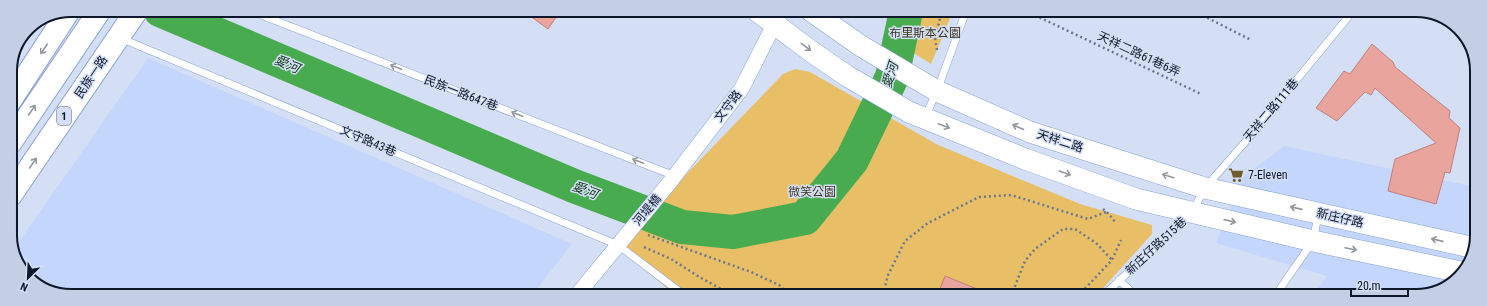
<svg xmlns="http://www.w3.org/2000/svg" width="1487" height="306" viewBox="0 0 1487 306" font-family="'Roboto Condensed','Noto Sans TC',sans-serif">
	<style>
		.built { fill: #c4d6fc }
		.green { fill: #e8bf67 }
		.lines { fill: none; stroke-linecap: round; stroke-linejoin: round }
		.river { stroke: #49ab50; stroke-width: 34 }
		.building { fill: #e9a49e; stroke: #c1807a }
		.lane-casing { stroke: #88a1d6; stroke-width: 8 }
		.street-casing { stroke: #88a1d6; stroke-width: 16 }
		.secondary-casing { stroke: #88a1d6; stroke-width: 22 }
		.primary-casing { stroke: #88a1d6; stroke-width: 24 }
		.path { stroke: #6e788d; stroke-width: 2.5; stroke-dasharray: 2 3; stroke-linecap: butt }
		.lane { stroke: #fff; stroke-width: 7 }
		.street { stroke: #fff; stroke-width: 15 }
		.secondary { stroke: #fff; stroke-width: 21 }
		.primary { stroke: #fff; stroke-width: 22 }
		.oneway { stroke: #93979f }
		.labels { text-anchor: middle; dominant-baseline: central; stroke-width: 3; stroke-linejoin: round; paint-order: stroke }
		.shield { fill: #d4dff5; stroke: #495367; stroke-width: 1 }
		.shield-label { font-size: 11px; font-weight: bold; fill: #0e172a }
		.park-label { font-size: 12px; fill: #3d331d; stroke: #d4dff5 }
		.street-label { font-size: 12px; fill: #0e172a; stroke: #d4dff5 }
		.poi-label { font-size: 12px; fill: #0e172a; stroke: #d4dff5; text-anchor: start }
		.water-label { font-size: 13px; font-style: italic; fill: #0f3612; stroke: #d4dff5 }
		.rim { fill: none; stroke: #0e172a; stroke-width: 2 }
	</style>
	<rect width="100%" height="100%" fill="#d4dff5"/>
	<!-- built -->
	<path class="built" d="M148,58L572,244L532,295H60L28,278L13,250Z
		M1284,146L1476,187V246L1456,281L1419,296H1312L1327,276L1216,243L1242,178Z"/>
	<!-- green -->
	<path class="green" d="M914,11H953L931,64L898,43L905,37Z
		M795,69L810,72L938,145L1080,204L1152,225V234L1096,296L675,295L617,246L783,74Z"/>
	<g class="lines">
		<!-- river -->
		<path class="river" d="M160,10L574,186L682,227L733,232L805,218L852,160L892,77L906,11"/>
	</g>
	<!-- building -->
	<path class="building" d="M522,10H561L548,29Z
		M1372,44L1393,62L1395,67L1450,111L1449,118L1460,128L1450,173L1445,172L1436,204L1388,191L1395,159L1436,143L1375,88L1371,95L1365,92L1337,121L1316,108L1344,71L1350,74Z
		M945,276L992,295V296H937Z"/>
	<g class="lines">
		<!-- lane casing -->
		<g class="lane-casing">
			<path id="lane" d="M248,10L675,176
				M120,38L618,245L684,295
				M925,117L937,91L966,11
				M1119,280L1136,296
				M1103,296L1192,212L1205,188L1253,133L1353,11
				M1275,296L1313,241L1318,216"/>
		</g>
		<!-- street casing -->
		<g class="street-casing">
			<path id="street" d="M577,295L670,182L742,88L781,11"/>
		</g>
		<!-- secondary casing -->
		<g class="secondary-casing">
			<path id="secondary" d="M757,11L812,52L847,76L909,112L1025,159L1136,199L1313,241L1461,272
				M811,11L861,46L937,91L1030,132L1205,188L1475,248"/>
		</g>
		<!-- primary casing -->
		<g class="primary-casing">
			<path id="primary" d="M10,101L68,12
				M11,142L100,10
				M11,195L137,10"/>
		</g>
		<!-- path -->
		<path class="path" d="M1026,11L1201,94
			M1194,11L1251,40
			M937,50L935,38L942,11
			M1103,209L1109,214L1115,222
			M648,235L751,272L779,285L790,295
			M644,247L671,259L701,278L725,291L745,295
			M883,295L888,275L905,241L928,223L979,197L1011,195L1088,219L1106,212
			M1011,296L1025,261L1035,249L1063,229H1075L1096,243L1112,260
			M1078,296L1112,260L1121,240"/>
		<!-- lane -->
		<use href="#lane" class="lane"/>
		<!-- street -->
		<use href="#street" class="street"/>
		<!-- secondary -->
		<use href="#secondary" class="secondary"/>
		<!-- primary -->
		<use href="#primary" class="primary"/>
	</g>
	<!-- one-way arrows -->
	<defs><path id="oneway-shaft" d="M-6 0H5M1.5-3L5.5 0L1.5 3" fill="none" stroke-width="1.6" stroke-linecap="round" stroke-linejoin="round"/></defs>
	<g class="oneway">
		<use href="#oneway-shaft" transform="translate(806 47) rotate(37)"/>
		<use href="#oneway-shaft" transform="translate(44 49) rotate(123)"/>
		<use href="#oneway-shaft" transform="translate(396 67) rotate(-159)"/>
		<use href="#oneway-shaft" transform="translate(32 110) rotate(-56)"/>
		<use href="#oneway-shaft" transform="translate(517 114) rotate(-159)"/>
		<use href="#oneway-shaft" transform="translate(944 126) rotate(21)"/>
		<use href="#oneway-shaft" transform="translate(1018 127) rotate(-156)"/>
		<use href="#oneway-shaft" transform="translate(638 161) rotate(-159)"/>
		<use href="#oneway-shaft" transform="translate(33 163) rotate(-56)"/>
		<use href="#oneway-shaft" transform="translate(1065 173) rotate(20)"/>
		<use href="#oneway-shaft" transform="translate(1168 176) rotate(-162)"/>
		<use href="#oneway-shaft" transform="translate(1296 208) rotate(-167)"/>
		<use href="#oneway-shaft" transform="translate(1230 221) rotate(13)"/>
		<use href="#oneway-shaft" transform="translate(1437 240) rotate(-167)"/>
		<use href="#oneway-shaft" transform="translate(1351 249) rotate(12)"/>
	</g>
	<!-- icons -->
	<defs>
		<g id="supermarket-bare" transform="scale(1.2)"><path d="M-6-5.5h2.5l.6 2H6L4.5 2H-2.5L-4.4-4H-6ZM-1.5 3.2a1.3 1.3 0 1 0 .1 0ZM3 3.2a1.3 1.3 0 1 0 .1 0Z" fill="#725c2c" stroke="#d4dff5" stroke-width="2.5" paint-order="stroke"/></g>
	</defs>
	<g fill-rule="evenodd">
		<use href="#supermarket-bare" x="1236" y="175"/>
	</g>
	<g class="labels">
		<!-- shield labels -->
		<rect class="shield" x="57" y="107" width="14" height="18" rx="3"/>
		<g class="shield-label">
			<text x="64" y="116">1</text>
		</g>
		<!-- park labels -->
		<g class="park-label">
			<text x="925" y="33">布里斯本公園</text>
			<text x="812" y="192">微笑公園</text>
		</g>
		<!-- street labels -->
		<g class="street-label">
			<text transform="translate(1139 54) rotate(25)">天祥二路61巷6弄</text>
			<text transform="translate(91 77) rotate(-56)">民族一路</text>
			<text transform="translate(461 93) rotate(21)">民族一路647巷</text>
			<text transform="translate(728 106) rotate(-52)">文守路</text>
			<text transform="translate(1271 110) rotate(-50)">天祥二路111巷</text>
			<text transform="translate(368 141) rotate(23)">文守路43巷</text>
			<text transform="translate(1060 141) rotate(18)">天祥二路</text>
			<text transform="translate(647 210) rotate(-50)">河堤橋</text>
			<text transform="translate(1340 218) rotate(13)">新庄仔路</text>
			<text transform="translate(1156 246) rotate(-43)">新庄仔路515巷</text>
		</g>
		<!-- poi labels -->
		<g class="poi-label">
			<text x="1248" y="175">7-Eleven</text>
		</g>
		<!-- water labels -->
		<g class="water-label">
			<text transform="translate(287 64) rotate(23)">愛河</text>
			<text transform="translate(890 75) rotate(-72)">愛河</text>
			<text transform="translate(585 190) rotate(21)">愛河</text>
		</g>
	</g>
	<!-- crop -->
	<path d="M0 0H1487V306H0ZM71 17H1416A54 54 0 0 1 1470 71V235A54 54 0 0 1 1416 289H71A54 54 0 0 1 17 235V71A54 54 0 0 1 71 17Z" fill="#c4cfe5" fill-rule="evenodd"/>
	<path class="rim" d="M71 17H1416A54 54 0 0 1 1470 71V235A54 54 0 0 1 1416 289H71A54 54 0 0 1 17 235V71A54 54 0 0 1 71 17Z"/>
	<!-- north arrow -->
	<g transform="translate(28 278) rotate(204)" stroke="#d4dff5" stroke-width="3" paint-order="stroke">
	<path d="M0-3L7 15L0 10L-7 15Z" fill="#0e172a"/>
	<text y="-6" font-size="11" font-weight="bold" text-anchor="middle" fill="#0e172a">N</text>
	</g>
	<!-- scale -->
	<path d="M1351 290v6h57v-6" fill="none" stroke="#0e172a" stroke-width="2"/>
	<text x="1357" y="290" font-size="12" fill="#0e172a" stroke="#d4dff5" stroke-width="3" paint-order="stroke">20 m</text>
</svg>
